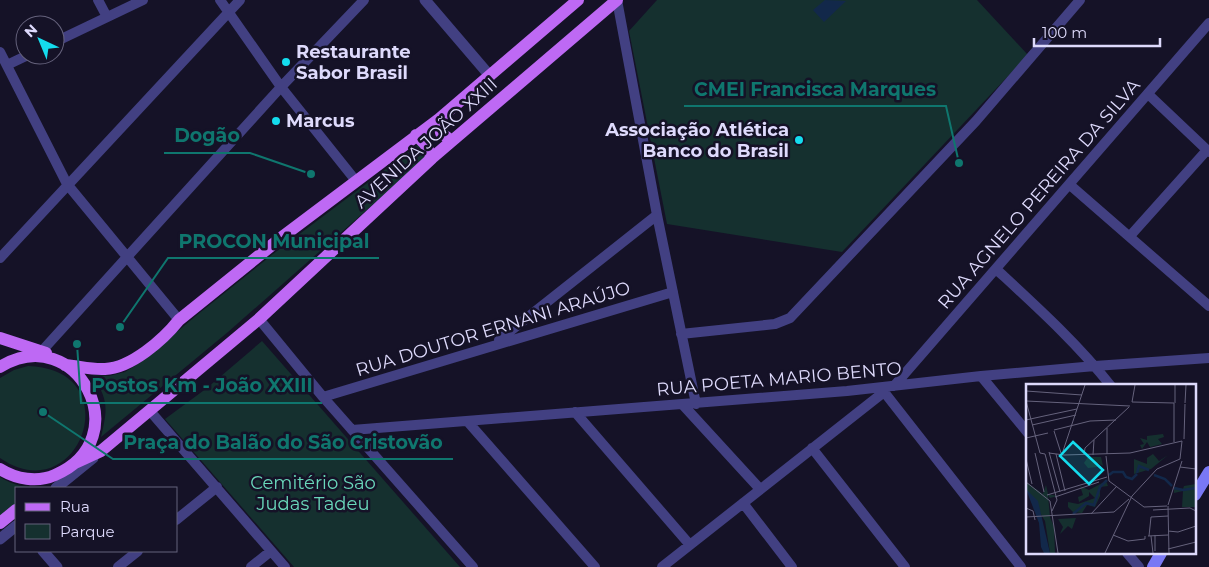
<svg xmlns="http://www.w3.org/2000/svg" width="1209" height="567" viewBox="0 0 1209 567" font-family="Montserrat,sans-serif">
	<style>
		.green { fill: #15302f }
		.water { fill: #12284a }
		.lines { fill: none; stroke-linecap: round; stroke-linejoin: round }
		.minor { stroke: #424082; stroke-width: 10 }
		.tertiary { stroke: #424082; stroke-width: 11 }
		.secondary { stroke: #7978f5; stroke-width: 12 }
		.primary { stroke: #be69f4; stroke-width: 12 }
		.poi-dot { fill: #14dcee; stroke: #151227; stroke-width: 2 }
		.labels { text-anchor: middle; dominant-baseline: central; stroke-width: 5; stroke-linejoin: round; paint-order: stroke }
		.poi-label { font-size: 18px; font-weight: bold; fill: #dedafc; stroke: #151227; text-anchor: start }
		.street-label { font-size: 18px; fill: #dedafc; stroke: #151227 }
		.park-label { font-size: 18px; fill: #6ad8bb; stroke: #151227 }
		.inset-river { fill: none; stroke: #12284a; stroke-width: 2.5 }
		.inset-road { fill: none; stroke: #65627c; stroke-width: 1 }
		.view { fill: #14dcee; fill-opacity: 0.15; stroke: #14dcee; stroke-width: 2.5 }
		.inset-edge { fill: none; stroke: #dedafc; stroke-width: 2.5 }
		.leader { fill: none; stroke: #0f766e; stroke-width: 2 }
		.callout-dot { fill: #0f766e; stroke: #151227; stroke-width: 2 }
		.callout-label { font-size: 19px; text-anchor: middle; font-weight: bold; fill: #0f766e; stroke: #151227; stroke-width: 5; stroke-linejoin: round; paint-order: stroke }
	</style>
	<rect width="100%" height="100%" fill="#151227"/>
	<!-- green -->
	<path class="green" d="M657,0H977L1028,55L842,252L667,224L629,31Z
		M419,144L426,155L419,164L228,332L101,437C108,407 108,401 93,375L109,376L125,372L141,362L197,315L273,254Z
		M262,341L460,567H294L165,419L207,388Z
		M28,366C131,369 79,513 0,458V378L14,370Z
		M0,477C14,486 24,487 40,487L16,488V506L0,519Z"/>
	<!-- water -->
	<path class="water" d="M825,0L846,1L824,22L813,10Z"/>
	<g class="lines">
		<!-- minor -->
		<path class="minor" d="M98,0L107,17
			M220,0L281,87L356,181
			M617,0L657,215L696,404
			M55,42L143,0
			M0,52L67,184L179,320
			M7,65L28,55
			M1148,94L1209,152
			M1070,185L1209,306
			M1130,236L1207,150
			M0,258L240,0
			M996,269C1036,306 1077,343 1111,386
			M259,319L323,397L473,567
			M681,334L775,324L790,318L976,121L1080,0
			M499,340L657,215
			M41,352L281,87L364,0
			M981,376L1028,433
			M894,386L1209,23
			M881,388L1021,567
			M323,397L673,292
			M683,405L760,489
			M150,411L285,567
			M575,412L690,545
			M468,422L595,567
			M352,430L847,391L981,376L1095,366L1209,358
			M812,448L905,567
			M743,503L792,567
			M176,520L217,487
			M1127,553L1139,567
			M118,567L138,551
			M251,567L271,551
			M662,567L884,392"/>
		<!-- tertiary -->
		<path class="tertiary" d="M425,0L490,76
			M56,488L93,458
			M0,539L16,526
			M43,551L57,567"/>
		<!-- secondary -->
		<path class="secondary" d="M1195,495L1209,472
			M1153,567L1161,553"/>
		<!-- primary -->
		<path class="primary" d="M439,119L441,133L452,141
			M416,135L425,144L432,158
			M0,338L46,353
			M65,365C78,366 92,370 105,369C131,368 163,340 179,320L282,237L439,119L578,0
			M0,367C77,320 139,439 55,475C37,483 16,479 0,469
			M77,462L101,451L259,319L432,158L617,0
			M0,523L16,510"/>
	</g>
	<!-- markers -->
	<g class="poi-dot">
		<circle cx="286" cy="62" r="5"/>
		<circle cx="276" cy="121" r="5"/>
		<circle cx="799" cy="140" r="5"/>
	</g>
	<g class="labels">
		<!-- poi labels -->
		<g class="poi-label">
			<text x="296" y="52">Restaurante<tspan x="296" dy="21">Sabor Brasil</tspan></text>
			<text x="286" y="121">Marcus</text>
			<text x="789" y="130" text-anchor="end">Associação Atlética<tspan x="789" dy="21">Banco do Brasil</tspan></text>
		</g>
		<!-- street labels -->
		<g class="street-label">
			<text transform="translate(426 143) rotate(-42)">AVENIDA JOÃO XXIII</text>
			<text transform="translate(1039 194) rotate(-49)">RUA AGNELO PEREIRA DA SILVA</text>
			<text transform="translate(493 329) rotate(-17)">RUA DOUTOR ERNANI ARAÚJO</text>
			<text transform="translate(779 379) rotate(-5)">RUA POETA MARIO BENTO</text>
		</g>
		<!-- park labels -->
		<g class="park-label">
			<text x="313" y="483">Cemitério São<tspan x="313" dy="21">Judas Tadeu</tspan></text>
		</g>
	</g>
	<!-- overview -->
	<g transform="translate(1026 384)">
		<rect width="170" height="170" fill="#151227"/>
		<path d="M137,50L138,53L132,55L136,60L124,63L121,58L116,65L114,61L118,60L114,54L121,56V52ZM127,70L133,77L142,71L125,85L108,90V75L121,80V74ZM62,73H75L77,82L72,79L71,83L62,84L58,79ZM80,97L82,102L74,103V112L69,123L61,121L56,129L47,128L42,123V118L52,120L69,114L63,108V112L53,118L52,113L57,111L54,102L63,106ZM0,98L17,110L20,101L22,110L32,112L24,114L22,111L24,133L28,143L29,169H24L19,137L0,105ZM170,100V123H156L157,107L148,109V103L157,105L158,102ZM50,134L46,145L42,142L34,150L37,143L32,135Z" fill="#15302f"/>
		<path d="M0,105L12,117L24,169H18L15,163L13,139Z" fill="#12284a"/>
		<path class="inset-river" d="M111,89L113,82L123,86M83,91L87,88H97L100,93L106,95L111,90M128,91L139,95L146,102M148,104L157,106L170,104M47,130L60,119L68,121L74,103L81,96"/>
		<path class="inset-road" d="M0,7L56,11M0,17L14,69L19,70L31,116L26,127M0,17L104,22M106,18L109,1M106,18L148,19M149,19V1M159,19L160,1M18,32L51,25M0,36L18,32M6,41L50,31M81,44V70M28,46L64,37L90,36M28,47L35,69M0,54L22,49M158,55L159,20M148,58V19M37,67L59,1M23,68L34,108M9,69L18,108M23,69L38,71M30,70L39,107M38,71L104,69L156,57M58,71L59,64L103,23M67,71L68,56M80,72L83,97L118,123L141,122M0,75L6,100M154,83L170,85M0,98L24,117L32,169M21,111L81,93M29,113L73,98M142,121L156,77M142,122L143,169M0,124L7,127L9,136M127,126L164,124L170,127M65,130L91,102M0,133L88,128L103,115M142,147L152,148L170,142M87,151L102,157L119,155V152M129,151V167M122,152L142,151M123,152L125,133L142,132M125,152L127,169M142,165L170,158M79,169L106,112L131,85L154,75L156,57"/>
		<path class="view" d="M47,58L77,86L63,100L34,72Z"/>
		<rect width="170" height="170" class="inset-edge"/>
	</g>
	<!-- callouts -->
	<path class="leader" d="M959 163L946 106H684M311 174L250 153H164M120 327L168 258H379M77 344L81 403H322M43 412L113 459H453"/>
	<g class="callout-dot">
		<circle cx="959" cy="163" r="5"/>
		<circle cx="311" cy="174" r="5"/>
		<circle cx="120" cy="327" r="5"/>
		<circle cx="77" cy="344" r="5"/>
		<circle cx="43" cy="412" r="5"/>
	</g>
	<g class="callout-label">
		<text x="815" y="96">CMEI Francisca Marques</text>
		<text x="207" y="142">Dogão</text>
		<text x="274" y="248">PROCON Municipal</text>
		<text x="202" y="392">Postos Km - João XXIII</text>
		<text x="283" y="449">Praça do Balão do São Cristovão</text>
	</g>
	<!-- legend -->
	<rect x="15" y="487" width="162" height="65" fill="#151227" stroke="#65627c"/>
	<rect x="25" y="503" width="25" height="8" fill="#be69f4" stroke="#65627c"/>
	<text x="60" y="512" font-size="15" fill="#dedafc">Rua</text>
	<rect x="25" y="524" width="25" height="15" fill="#15302f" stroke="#65627c"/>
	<text x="60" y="537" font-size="15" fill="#dedafc">Parque</text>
	<!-- north arrow -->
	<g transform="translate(40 40) rotate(316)"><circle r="24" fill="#151227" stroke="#65627c"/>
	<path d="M0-4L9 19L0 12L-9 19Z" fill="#14dcee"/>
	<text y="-8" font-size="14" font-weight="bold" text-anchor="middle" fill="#dedafc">N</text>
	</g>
	<!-- scale -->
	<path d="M1034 38v8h126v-8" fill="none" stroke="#dedafc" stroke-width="2.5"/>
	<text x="1042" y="38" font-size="15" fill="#dedafc" stroke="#151227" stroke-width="4" paint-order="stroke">100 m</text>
</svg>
